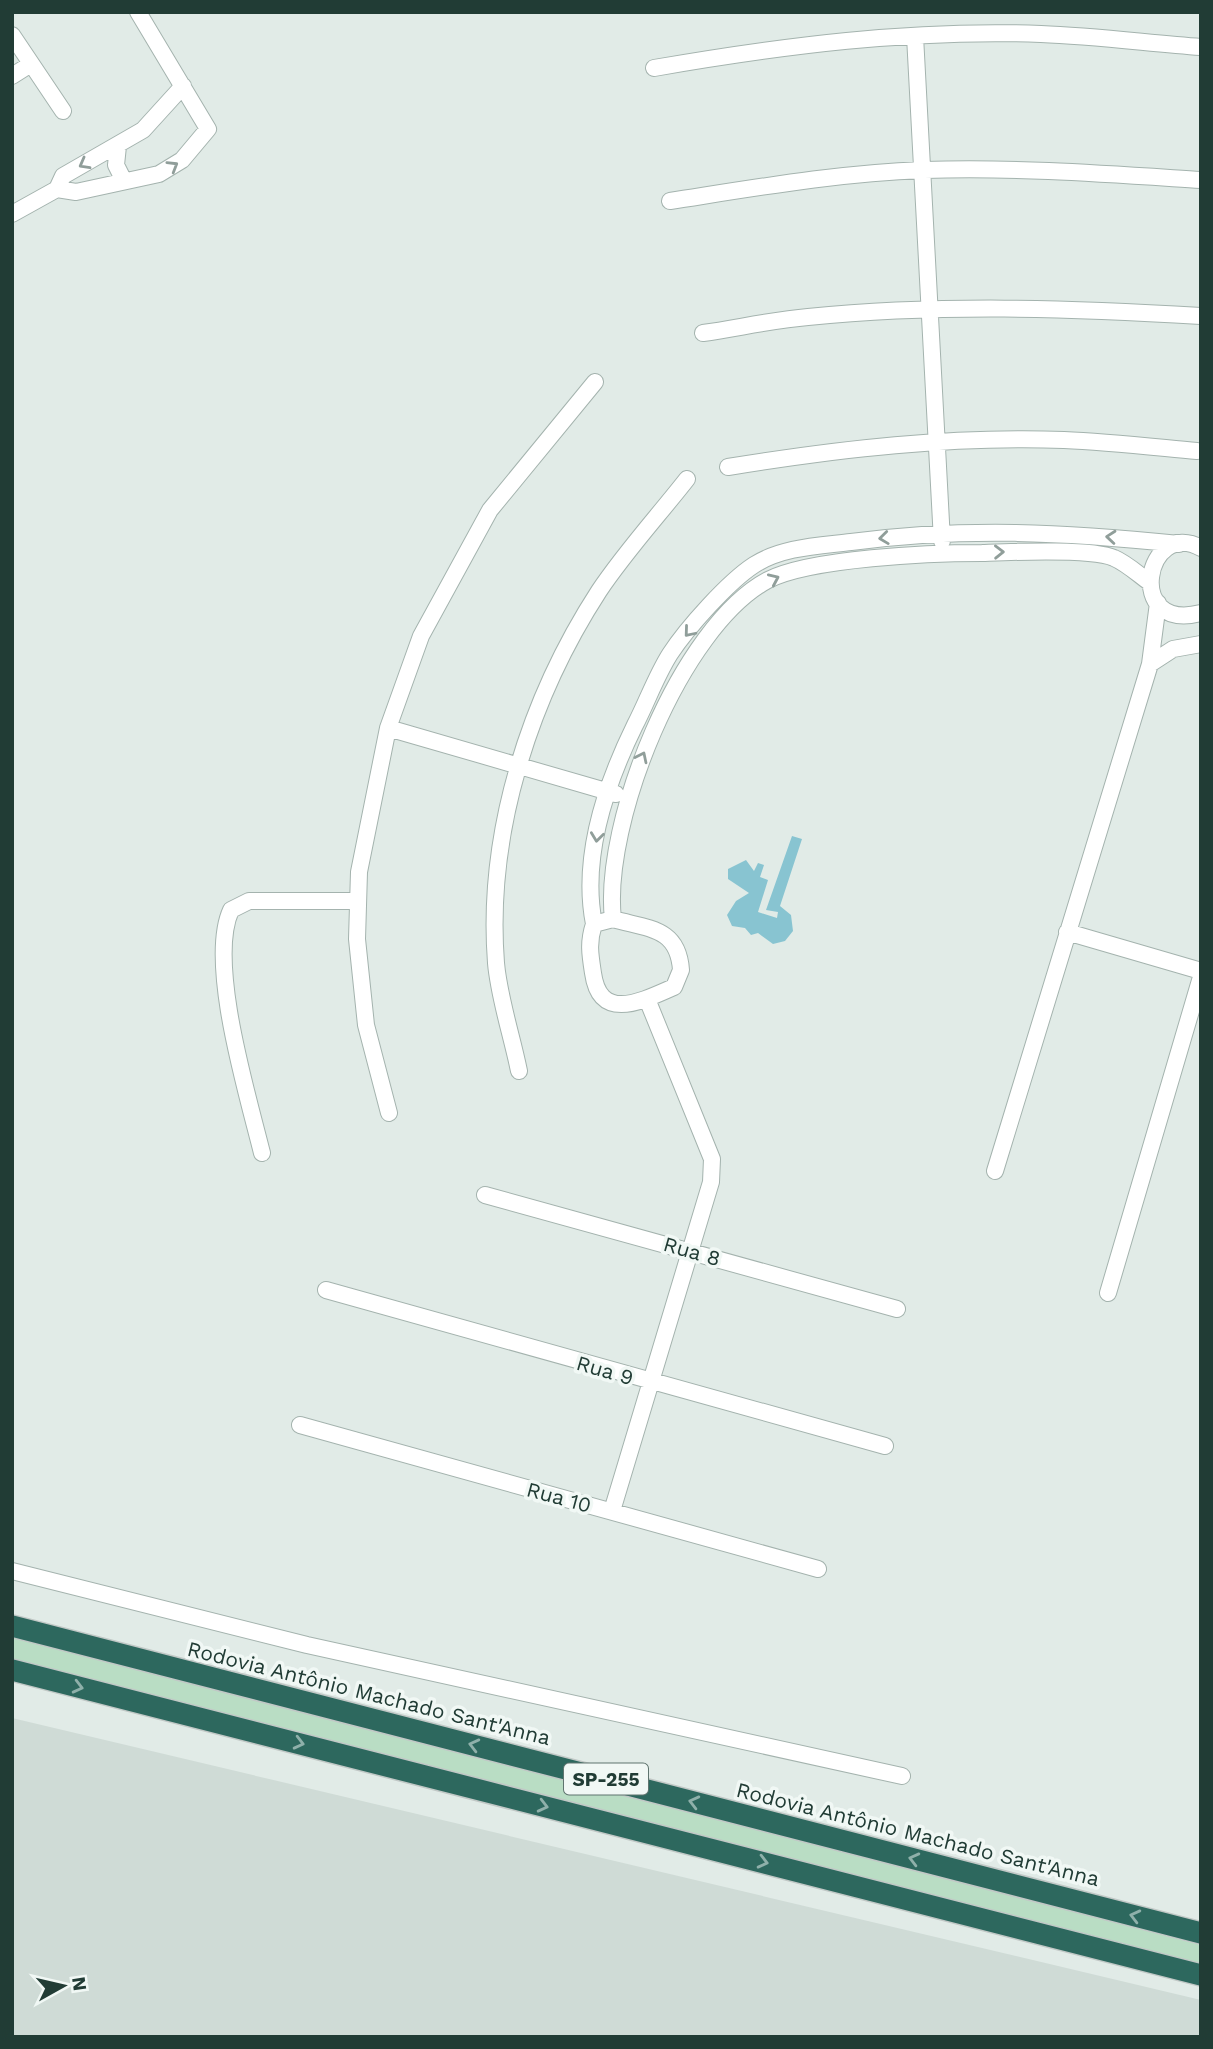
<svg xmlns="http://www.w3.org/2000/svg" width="1213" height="2049" viewBox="0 0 1213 2049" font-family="'Work Sans',sans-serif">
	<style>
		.built { fill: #cfdbd6 }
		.green { fill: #b9ddc4 }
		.water { fill: #88c4d1 }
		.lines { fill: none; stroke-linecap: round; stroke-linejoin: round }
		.street-casing { stroke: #a4b3ae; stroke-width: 18 }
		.highway-casing { stroke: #c1c8c6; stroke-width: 24 }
		.street { stroke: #fff; stroke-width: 16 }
		.highway { stroke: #2d685e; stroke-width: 21 }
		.oneway { stroke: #909e9a }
		.oneway2 { stroke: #8fb0aa }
		.labels { text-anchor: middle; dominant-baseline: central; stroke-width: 7; stroke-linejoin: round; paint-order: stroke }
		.shield { fill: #f1f8f5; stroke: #5f746f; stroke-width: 2 }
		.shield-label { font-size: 19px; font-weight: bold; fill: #213c35 }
		.street-label { font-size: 21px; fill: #213c35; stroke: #f1f8f5 }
	</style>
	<rect width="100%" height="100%" fill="#e1ebe7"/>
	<!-- built -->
	<path class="built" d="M12,1718L1201,2000V2037H12Z"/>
	<!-- green -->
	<path class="green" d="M12,1637L1201,1945V1965L12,1659Z"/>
	<!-- water -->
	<path class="water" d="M792,836L802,839L780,906L791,915L793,931L785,941L773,944L758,933L751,935L745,928L732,926L727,915L736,901L749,893L728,879V869L746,860L754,871L758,863L764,865L760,877L768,880L758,912L777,918L778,912L766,910Z"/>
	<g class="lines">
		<!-- street casing -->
		<g class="street-casing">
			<path id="street" d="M12,35L63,111
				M915,36L942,541
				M654,68C781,46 912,29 1041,34C1094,36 1148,43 1201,47
				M12,76L31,64
				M118,146L116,165L124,181
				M57,189L63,176L143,130L183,86
				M670,201C754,188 839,173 924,170C1017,167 1108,174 1201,180
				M12,214L57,189L76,192L159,174L182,160L208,129L138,12
				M703,333C738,328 773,320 808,317C939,304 1069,308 1201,316
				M728,467C839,449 951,436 1064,440C1108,442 1153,447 1197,451
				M1201,548C1146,517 1123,633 1201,613
				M1150,664L1173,649L1201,644
				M388,728L616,794
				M613,919C602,824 680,627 768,580C811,558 931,553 982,553C1010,552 1092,548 1114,558C1126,563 1138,574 1149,582
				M613,919C648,929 678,927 681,970L674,987C642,1001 600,1023 593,973C590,954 588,942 594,924Z
				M594,924C581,858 606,784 635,725C647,702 656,676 670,654C687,628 728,582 754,565C782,547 818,546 851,542C964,527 1066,532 1179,544
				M1067,932L1201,971
				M519,1071C512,1036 499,998 496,963C486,834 529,699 599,591C625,552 658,516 687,479
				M389,1113L366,1025L357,939L359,872L388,728L421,636L490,510L595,382
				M262,1153C248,1096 207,962 231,910L249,901H358
				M995,1171L1150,664L1158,603
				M485,1195L897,1309
				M326,1290L885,1446
				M1108,1293L1201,977
				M300,1425L818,1569
				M612,1511L711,1182L712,1159L647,999
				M12,1571L307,1645L902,1776"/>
		</g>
		<!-- highway casing -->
		<g class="highway-casing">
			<path id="highway" d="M12,1626L1201,1933
				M12,1670L1201,1975"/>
		</g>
		<!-- street -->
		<use href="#street" class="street"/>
		<!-- highway -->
		<use href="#highway" class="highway"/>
	</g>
	<!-- one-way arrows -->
	<defs><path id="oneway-chevron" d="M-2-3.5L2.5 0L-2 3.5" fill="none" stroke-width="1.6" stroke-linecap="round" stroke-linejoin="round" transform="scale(1.75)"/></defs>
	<g class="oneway">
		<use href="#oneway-chevron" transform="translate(84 164) rotate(151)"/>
		<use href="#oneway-chevron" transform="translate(173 166) rotate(-31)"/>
		<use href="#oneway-chevron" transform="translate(1111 537) rotate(-175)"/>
		<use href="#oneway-chevron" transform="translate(884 538) rotate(173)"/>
		<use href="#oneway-chevron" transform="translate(999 552) rotate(-1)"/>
		<use href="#oneway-chevron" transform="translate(774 579) rotate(-24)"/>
		<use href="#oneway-chevron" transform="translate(689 632) rotate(130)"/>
		<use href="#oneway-chevron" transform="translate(642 757) rotate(-64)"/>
		<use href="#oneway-chevron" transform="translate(597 837) rotate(97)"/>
	</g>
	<g class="oneway2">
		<use href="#oneway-chevron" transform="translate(78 1687) rotate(14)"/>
		<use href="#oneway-chevron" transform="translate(299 1743) rotate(14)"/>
		<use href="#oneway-chevron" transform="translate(474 1745) rotate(-166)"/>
		<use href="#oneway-chevron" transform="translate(694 1802) rotate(-166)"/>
		<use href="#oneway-chevron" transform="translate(543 1806) rotate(14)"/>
		<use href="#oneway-chevron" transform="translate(914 1859) rotate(-166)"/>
		<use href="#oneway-chevron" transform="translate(763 1862) rotate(14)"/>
		<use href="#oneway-chevron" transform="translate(1135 1916) rotate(-166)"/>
	</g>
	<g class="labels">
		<!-- shield labels -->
		<rect class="shield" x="564" y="1763.5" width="84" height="31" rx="5"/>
		<g class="shield-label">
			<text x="606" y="1779">SP-255</text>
		</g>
		<!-- street labels -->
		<g class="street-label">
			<text transform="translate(692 1251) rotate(16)">Rua 8</text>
			<text transform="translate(605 1370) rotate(16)">Rua 9</text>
			<text transform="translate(559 1497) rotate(15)">Rua 10</text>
			<text transform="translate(369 1693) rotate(14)">Rodovia Antônio Machado Sant'Anna</text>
			<text transform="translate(918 1834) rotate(14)">Rodovia Antônio Machado Sant'Anna</text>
		</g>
	</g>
	<!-- border -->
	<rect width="1213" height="2049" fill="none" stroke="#213c35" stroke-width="28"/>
	<!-- north arrow -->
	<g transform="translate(63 1986) rotate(82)" stroke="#f1f8f5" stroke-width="5" paint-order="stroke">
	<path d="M0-5L12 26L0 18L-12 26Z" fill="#213c35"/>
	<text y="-10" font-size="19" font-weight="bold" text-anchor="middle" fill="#213c35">N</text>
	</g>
</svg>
